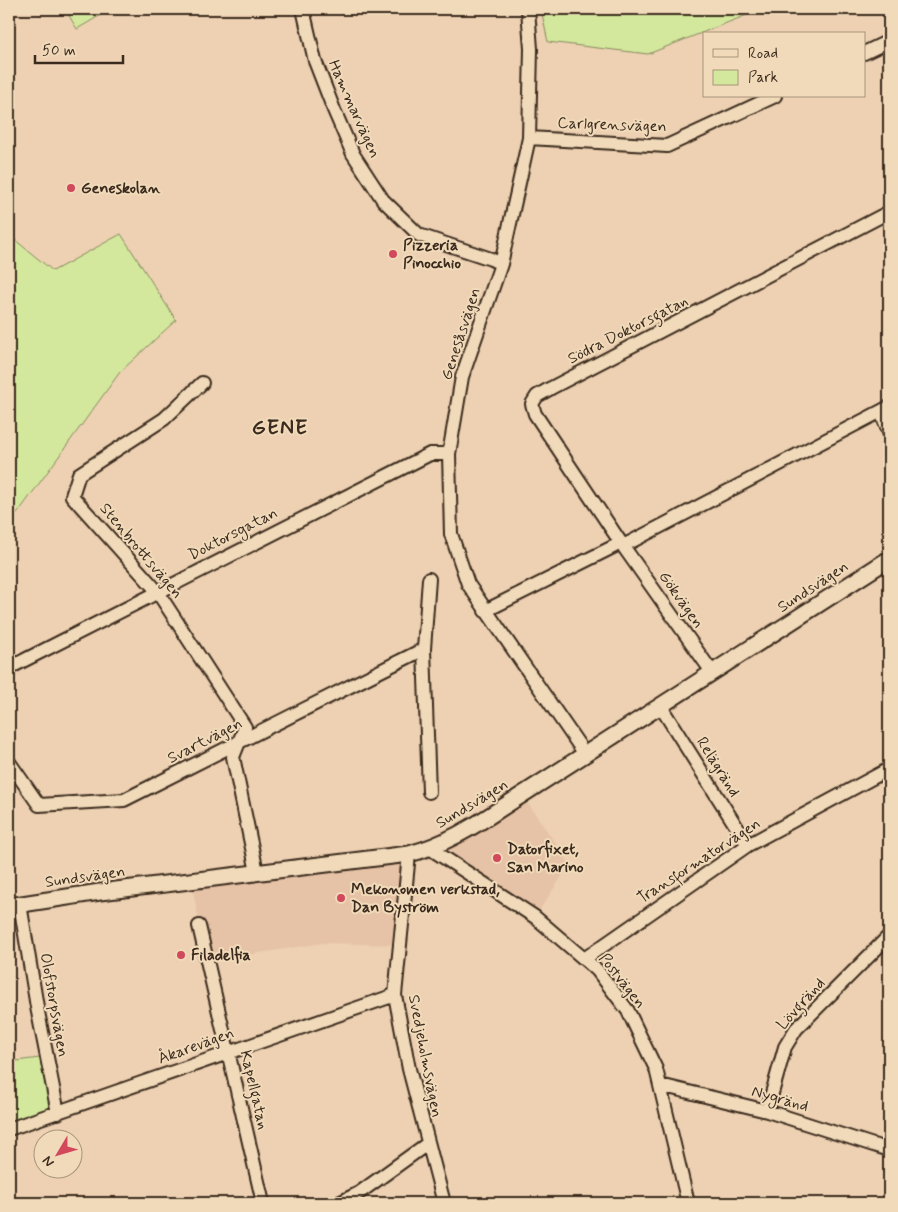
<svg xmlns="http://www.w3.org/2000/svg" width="898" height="1212" viewBox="0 0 898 1212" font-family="Mynerve,sans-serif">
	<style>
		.built { fill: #e6c3a6 }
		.green { fill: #d3e89d; stroke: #87895e }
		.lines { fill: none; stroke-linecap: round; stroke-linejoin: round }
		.minor-casing { stroke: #3b2a1e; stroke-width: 16 }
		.tertiary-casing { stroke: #3b2a1e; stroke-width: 19 }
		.minor { stroke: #f0dab9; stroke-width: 12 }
		.tertiary { stroke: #f0dab9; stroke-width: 15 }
		.poi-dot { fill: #d1495b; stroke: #f0dab9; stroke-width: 2 }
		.labels { text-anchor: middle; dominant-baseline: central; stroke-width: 4; stroke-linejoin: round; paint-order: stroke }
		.street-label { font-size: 16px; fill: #3b2a1e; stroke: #f0dab9 }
		.poi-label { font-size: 16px; font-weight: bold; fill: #3b2a1e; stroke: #f0dab9; text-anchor: start }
		.district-label { font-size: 21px; font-weight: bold; letter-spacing: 1px; fill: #3b2a1e; stroke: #f0dab9 }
	</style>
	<rect width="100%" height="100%" fill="#edd1b2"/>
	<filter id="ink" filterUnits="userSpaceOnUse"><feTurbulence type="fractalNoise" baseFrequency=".02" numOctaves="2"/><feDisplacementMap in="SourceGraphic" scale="10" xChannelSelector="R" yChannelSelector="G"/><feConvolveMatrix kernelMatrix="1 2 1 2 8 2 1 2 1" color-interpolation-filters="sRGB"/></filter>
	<g filter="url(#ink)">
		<!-- built -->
		<path class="built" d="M522,795L570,864L535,917L431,849Z
			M409,854L400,945L323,943L207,961L191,881Z"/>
		<!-- green -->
		<path class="green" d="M65,9H111L77,29Z
			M541,9H762L648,54L548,42Z
			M121,234L176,320L120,372L17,514L9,519V235L53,271Z
			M47,1057L58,1113L9,1129V1062Z"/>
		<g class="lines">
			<!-- minor casing -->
			<g class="minor-casing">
				<path id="minor" d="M303,9L315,61L334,110L353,154L383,200L419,235L491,259L501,264
					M528,9L531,49L529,138L501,264L462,377L449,454L451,534L468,584L585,754
					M864,53L889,41
					M529,138L667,146L775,96
					M202,383L164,419L79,474L72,496L157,591L245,727L233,757L257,872
					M881,412L889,432
					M485,611L621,543L623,546L889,407
					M424,649L429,579
					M9,668L430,454H449
					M712,672L623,546L535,414L532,404L537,396L551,388L889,212
					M661,707L748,845
					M9,762L39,805L124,800L424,649L429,792
					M431,849L535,917L597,970L628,1011L656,1069L688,1203
					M409,854L395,995L409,1069L444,1203
					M20,904L37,1007L58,1113
					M199,926L263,1203
					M584,959L748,845L889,769
					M660,1085L767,1111L889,1150
					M767,1111L785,1047L796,1029L889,936
					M9,1129L395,995
					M339,1203L359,1193L427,1144"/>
			</g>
			<!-- tertiary casing -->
			<g class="tertiary-casing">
				<path id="tertiary" d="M9,906L100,892L409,854C444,845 473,827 503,807L889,559"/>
			</g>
			<!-- minor -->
			<use href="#minor" class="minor"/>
			<!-- tertiary -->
			<use href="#tertiary" class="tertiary"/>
		</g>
	</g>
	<!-- markers -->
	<g class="poi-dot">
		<circle cx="71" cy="188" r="5"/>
		<circle cx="393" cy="254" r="5"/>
		<circle cx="497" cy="858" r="5"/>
		<circle cx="341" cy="898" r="5"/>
		<circle cx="181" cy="955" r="5"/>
	</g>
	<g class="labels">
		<!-- street labels -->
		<g class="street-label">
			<text transform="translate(354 109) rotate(66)">Hammarvägen</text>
			<text transform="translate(612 125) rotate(2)">Carlgrensvägen</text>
			<text transform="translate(628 330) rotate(-27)">Södra Doktorsgatan</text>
			<text transform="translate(461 334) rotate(-72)">Genesåsvägen</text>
			<text transform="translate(233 534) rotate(-27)">Doktorsgatan</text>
			<text transform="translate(141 551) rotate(50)">Stenbrottsvägen</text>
			<text transform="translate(813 587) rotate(-33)">Sundsvägen</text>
			<text transform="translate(681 600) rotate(55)">Gökvägen</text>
			<text transform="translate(205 741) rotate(-27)">Svartvägen</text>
			<text transform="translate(718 767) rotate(58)">Relägränd</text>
			<text transform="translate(472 804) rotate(-31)">Sundsvägen</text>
			<text transform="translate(699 861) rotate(-33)">Transformatorvägen</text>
			<text transform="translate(85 877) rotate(-8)">Sundsvägen</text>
			<text transform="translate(622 981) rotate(52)">Postvägen</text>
			<text transform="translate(801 1004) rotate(-48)">Lövgränd</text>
			<text transform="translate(54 1005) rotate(80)">Olofstorpsvägen</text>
			<text transform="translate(196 1046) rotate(-20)">Åkarevägen</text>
			<text transform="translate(425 1056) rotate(79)">Svedjeholmsvägen</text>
			<text transform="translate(254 1090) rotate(77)">Kapellgatan</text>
			<text transform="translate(780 1099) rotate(16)">Nygränd</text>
		</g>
		<!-- poi labels -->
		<g class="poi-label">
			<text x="81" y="188">Geneskolan</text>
			<text x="403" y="245">Pizzeria<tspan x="403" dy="18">Pinocchio</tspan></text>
			<text x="507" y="849">Datorfixet,<tspan x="507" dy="18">San Marino</tspan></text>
			<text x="351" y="889">Mekonomen verkstad,<tspan x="351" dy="18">Dan Byström</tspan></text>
			<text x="191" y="955">Filadelfia</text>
		</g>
		<!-- district labels -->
		<g class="district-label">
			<text x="280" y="428">GENE</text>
		</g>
	</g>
	<!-- margin -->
	<rect width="898" height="1212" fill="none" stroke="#f0dab9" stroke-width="30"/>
	<rect x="15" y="15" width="868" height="1182" fill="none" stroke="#3b2a1e" stroke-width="2" filter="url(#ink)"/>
	<!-- legend -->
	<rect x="703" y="32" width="162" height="65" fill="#f0dab9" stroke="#a8947b"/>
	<rect x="713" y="49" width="25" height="8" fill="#f0dab9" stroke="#a8947b"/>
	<text x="748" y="58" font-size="15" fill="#3b2a1e">Road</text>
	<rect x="713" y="70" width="25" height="15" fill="#d3e89d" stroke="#a8947b"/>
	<text x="748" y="82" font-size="15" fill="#3b2a1e">Park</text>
	<!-- north arrow -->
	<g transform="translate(58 1154) rotate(232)"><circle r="24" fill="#f0dab9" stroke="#a8947b"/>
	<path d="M0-4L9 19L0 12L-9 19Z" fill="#d1495b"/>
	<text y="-8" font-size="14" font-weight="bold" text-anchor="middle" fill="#3b2a1e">N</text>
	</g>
	<!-- scale -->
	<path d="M35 55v8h88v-8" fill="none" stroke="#3b2a1e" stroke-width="2.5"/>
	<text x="42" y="55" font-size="15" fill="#3b2a1e" stroke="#f0dab9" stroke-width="4" paint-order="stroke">50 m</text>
</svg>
